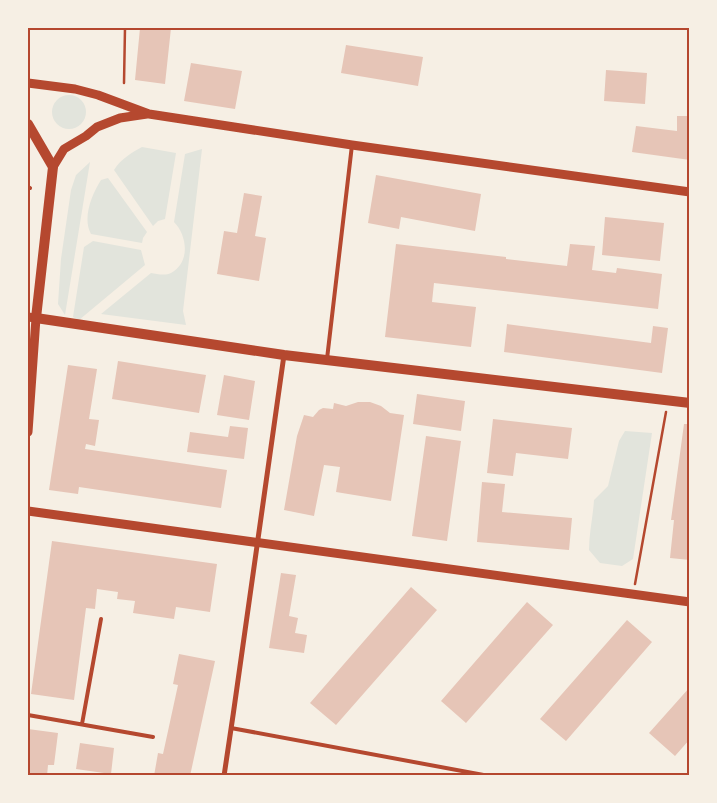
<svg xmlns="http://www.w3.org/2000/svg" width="717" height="803" viewBox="0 0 717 803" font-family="'PT Sans',sans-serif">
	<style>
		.green { fill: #e2e4dc }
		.building { fill: #e6c5b7 }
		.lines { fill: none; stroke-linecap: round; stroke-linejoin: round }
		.path { stroke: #b5482f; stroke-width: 2.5 }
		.service { stroke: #b5482f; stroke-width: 4 }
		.minor { stroke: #b5482f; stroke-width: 5 }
		.tertiary { stroke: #b5482f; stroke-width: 9 }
		.secondary { stroke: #b5482f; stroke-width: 10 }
		.neatline { fill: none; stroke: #b5482f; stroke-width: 2 }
	</style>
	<rect width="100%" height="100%" fill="#f6efe4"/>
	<!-- green -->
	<path class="green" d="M52 112a17 17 0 1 1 34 0a17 17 0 1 1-34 0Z
		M142,147L176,153L165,219L158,221L153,226L114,170C121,159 131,153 142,147Z
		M202,149L183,311L186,325L101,314L151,273C157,274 165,276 171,273C191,262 187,235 174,222L185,154Z
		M90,162L65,315L58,304L61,259L71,190L76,175Z
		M108,178L147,232L143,238L142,243L91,234C82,218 92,194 101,180Z
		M93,241L141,250L145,265L79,320L73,317L84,247Z
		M625,431L652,433L633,559L622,566L600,563L589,550C589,533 593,517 594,500L608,486L619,441Z"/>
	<!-- building -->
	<path class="building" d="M140,28H171L165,84L135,80Z
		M346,45L423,57L418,86L341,73Z
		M191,63L242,71L235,109L184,101Z
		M606,70L647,73L645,104L604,101Z
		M677,116H690V160L632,152L636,126L677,131Z
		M376,175L481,194L475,231L401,217L399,229L368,223Z
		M244,193L262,196L255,236L266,238L259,281L217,274L224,231L237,233Z
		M605,217L664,223L660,261L602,255Z
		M396,244L506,257V259L567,266L570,244L595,246L592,270L616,273L617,268L662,274L658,309L434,283L432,302L476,307L471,347L385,337Z
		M507,324L651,343L653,326L668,328L662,373L504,352Z
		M118,361L206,375L199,413L112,399Z
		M68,365L97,369L89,419L99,420L95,446L86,444L85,449L227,470L221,508L79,487L78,494L49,490Z
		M224,375L255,381L249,420L217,415Z
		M417,394L465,401L461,431L413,424Z
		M358,402H370L381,406L390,413L404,415L391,501L336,492L340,467L324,465L314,516L284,510L297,436L304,415L313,417L319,410L323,408L333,409L334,403L346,406Z
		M493,419L572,428L568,459L516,453L513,476L487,473Z
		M684,424H690V560L670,558L674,520H671Z
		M230,426L248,428L244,459L187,452L190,432L228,437Z
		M426,436L461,441L447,541L412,536Z
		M482,482L505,484L502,512L572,518L569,550L477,542Z
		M52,541L217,564L210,612L176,607L174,619L133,613L135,601L117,599L118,592L97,589L95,609L86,608L74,700L31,694Z
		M281,573L296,575L289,616L298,618L295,633L307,635L304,653L269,648Z
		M411,587L437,610L336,725L310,703Z
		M527,602L553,625L466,723L441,701Z
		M627,620L652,642L566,741L540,719Z
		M179,654L215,661L190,776H154L158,753L163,754L178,685L173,684Z
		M690,687V739L675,756L649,733Z
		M28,729L58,733L54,765H48L47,776H28Z
		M80,743L114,748L111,774L76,769Z"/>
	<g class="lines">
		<!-- path -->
		<path class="path" d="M124,83L125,28
			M635,584L666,412"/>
		<!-- service -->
		<path class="service" d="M28,187L30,188
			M327,359L352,145
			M28,715L153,737
			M82,724L101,619
			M231,728L489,776"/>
		<!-- minor -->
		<path class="minor" d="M224,776C245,636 265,496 284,355"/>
		<!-- tertiary -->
		<path class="tertiary" d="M28,83L75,89L98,95L149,114L352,145L690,192
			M53,167L64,149L86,136L97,127L120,118L147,114
			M28,317L36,318L28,432
			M28,511L690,602"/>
		<!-- secondary -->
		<path class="secondary" d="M28,124L53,167L36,318L284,355L690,403"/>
	</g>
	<!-- border -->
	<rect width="717" height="803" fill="none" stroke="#f6efe4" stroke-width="58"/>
	<rect x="29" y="29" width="659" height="745" class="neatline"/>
</svg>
